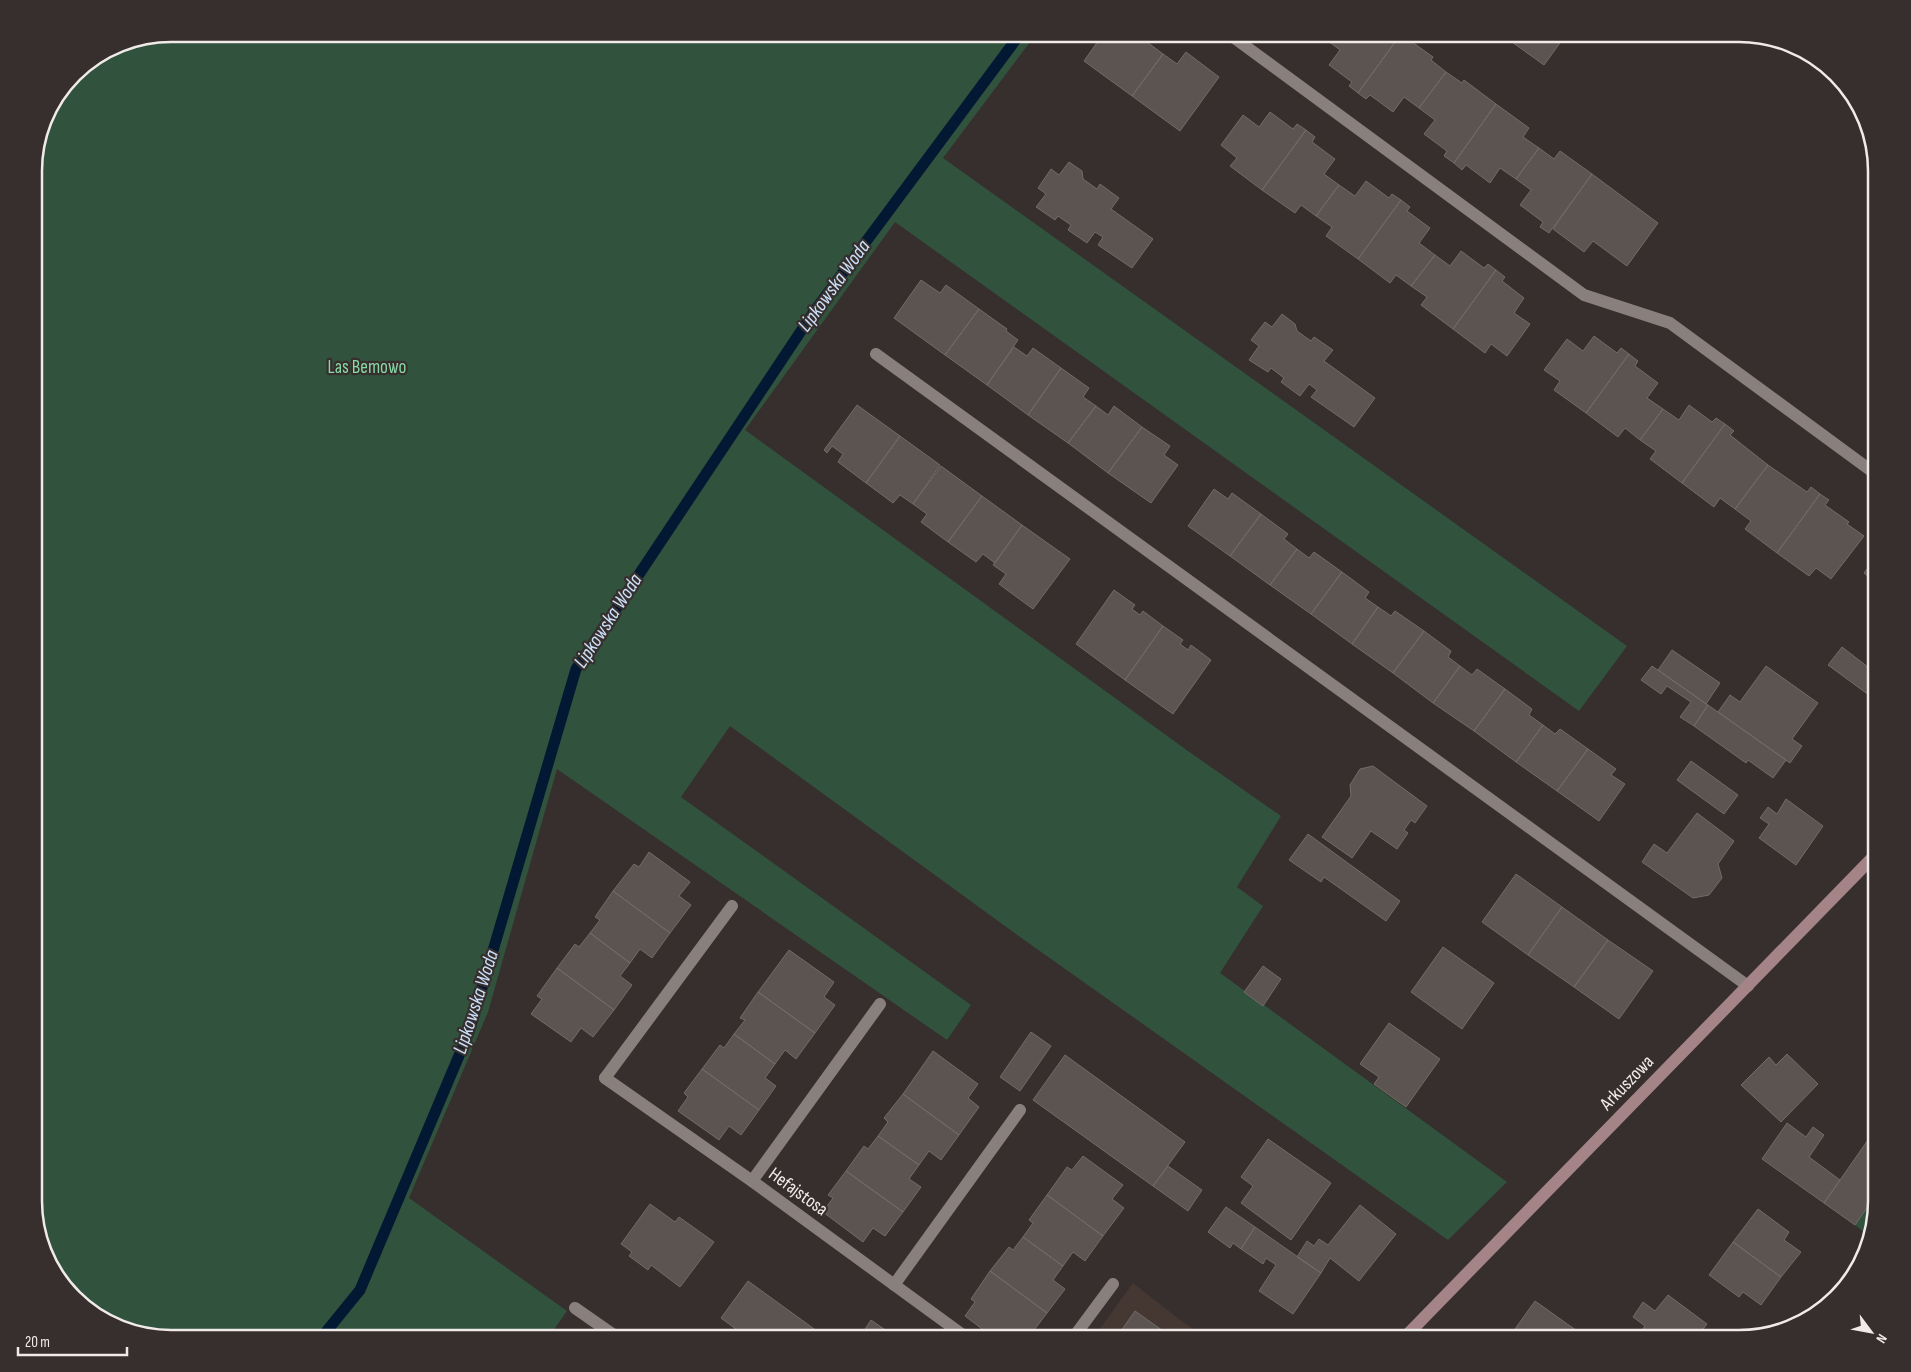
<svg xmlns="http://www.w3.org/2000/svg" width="1911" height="1372" viewBox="0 0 1911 1372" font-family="'Sofia Sans Condensed',sans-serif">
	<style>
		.built { fill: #453732 }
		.green { fill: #31523d }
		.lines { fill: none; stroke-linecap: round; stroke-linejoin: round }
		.stream { stroke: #021833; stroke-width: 11 }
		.building { fill: #5c5451; stroke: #746b68 }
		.service { stroke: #89807d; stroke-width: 12 }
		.minor { stroke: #89807d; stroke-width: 12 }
		.secondary { stroke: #a58487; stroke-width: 12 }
		.labels { text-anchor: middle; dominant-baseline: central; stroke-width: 4.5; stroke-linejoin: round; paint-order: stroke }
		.park-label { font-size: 19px; fill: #88d8a6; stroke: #372f2d }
		.street-label { font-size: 19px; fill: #f0ebe9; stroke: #372f2d }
		.water-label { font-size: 20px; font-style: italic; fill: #cbe1fb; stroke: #372f2d }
		.rim { fill: none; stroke: #f0ebe9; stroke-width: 2.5 }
	</style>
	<rect width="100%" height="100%" fill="#372f2d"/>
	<!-- built -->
	<path class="built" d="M1133,1283L1183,1322L1207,1338H1093Z"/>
	<!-- green -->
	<path class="green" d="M171,34H1036L943,158L1627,646L1579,711L895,222L745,430L1188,751L1281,816L1237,887L1263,906L1220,973L1507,1182L1448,1240L1020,937L730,726L681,797L971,1005L947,1040L557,769L488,1012L409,1198L567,1311L548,1338H171L127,1331L88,1310L52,1269L34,1210V162L44,118L74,74L119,44Z
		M1877,1193L1871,1238L1855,1225Z"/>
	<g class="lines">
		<!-- stream -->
		<path class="stream" d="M321,1338L360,1290L469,1032L576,669L813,313L1020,34"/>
	</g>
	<!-- building -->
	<path class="building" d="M1103,34H1154L1147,42L1163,54L1132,96L1084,61Z
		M1327,34H1401L1358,93L1349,86L1352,82L1329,65L1340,50L1324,38Z
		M1401,34L1433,57L1431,60L1446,72L1419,108L1404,97L1393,112L1370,95L1366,99L1358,93Z
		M1508,34H1562L1565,36L1544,65L1505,37Z
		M1186,52L1219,77L1180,131L1132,96L1163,54L1177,64Z
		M1446,72L1462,83L1464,80L1496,104L1454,163L1444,156L1447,151L1424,134L1435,120L1419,108Z
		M1496,104L1529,128L1523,137L1539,148L1516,179L1500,168L1490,183L1466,165L1462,170L1454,163Z
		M1270,112L1293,129L1297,124L1306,130L1262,190L1230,166L1237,158L1221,145L1243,115L1259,127Z
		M1306,130L1315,137L1312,142L1335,159L1324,174L1339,185L1316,216L1301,205L1295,213L1262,190Z
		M1539,148L1554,159L1560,151L1592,174L1549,233L1540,227L1543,222L1520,205L1531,190L1516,179Z
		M1069,162L1082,171L1083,179L1097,189L1100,184L1119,198L1111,209L1153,239L1132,268L1098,245L1103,237L1095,232L1087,243L1068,230L1071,225L1058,216L1055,220L1036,207L1046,194L1038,188L1051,169L1059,175Z
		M1592,174L1658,223L1627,266L1593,241L1584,252L1553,229Z
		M1366,181L1389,198L1392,194L1401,200L1358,259L1326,236L1332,227L1316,216L1339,185L1355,196Z
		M1401,200L1410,207L1407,211L1430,228L1419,243L1435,255L1411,286L1396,275L1390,283L1358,259Z
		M1461,251L1484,268L1488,264L1496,270L1453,329L1421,305L1427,297L1411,286L1435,255L1450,266Z
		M1496,270L1505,277L1502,281L1524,298L1514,313L1530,324L1507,356L1491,344L1485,353L1453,329Z
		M921,280L940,293L946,285L979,309L945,355L894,318Z
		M979,309L1007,329L1006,331L1018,340L987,385L945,355Z
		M1282,314L1295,324L1297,331L1311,341L1314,337L1333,350L1324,361L1375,398L1354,427L1311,397L1317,390L1309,384L1300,396L1281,382L1284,378L1271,368L1268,372L1249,360L1259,346L1251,340L1265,322L1272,327Z
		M1594,336L1617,353L1621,348L1629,354L1586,413L1554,390L1560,381L1544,370L1567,339L1583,351Z
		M1014,347L1027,356L1033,348L1061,368L1028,415L987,385Z
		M1629,354L1638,361L1635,366L1658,383L1647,398L1663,409L1640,440L1625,428L1618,437L1586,413Z
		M1061,368L1089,388L1083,397L1096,406L1068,443L1028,415Z
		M857,405L900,436L866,483L838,462L843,454L832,446L827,453L824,450Z
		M1689,405L1712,422L1716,418L1725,424L1682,483L1650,459L1656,451L1640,440L1663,409L1679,420Z
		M1096,406L1108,415L1114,406L1142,427L1108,473L1068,443Z
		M1725,424L1734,431L1730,435L1768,465L1735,509L1720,498L1714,507L1682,483Z
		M1142,427L1170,446L1164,455L1178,465L1151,503L1108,473Z
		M900,436L940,465L913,504L900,495L893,503L866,483Z
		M1768,465L1807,492L1811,487L1820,494L1777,553L1745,529L1751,521L1735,509Z
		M941,466L982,496L948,542L921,522L927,514L913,504Z
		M1214,489L1228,499L1232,493L1261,514L1230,556L1188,526Z
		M1820,494L1829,500L1825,505L1849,522L1847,524L1864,536L1831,579L1816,568L1809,576L1777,553Z
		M982,496L1022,525L995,563L983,554L976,562L948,542Z
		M1261,514L1288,534L1284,539L1297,549L1270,585L1230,556Z
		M1022,525L1070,559L1033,609L999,584L1006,574L993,565Z
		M1297,549L1309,558L1314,552L1342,572L1311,614L1270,585Z
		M1877,556V584L1864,573Z
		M1342,572L1369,592L1365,598L1378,607L1352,644L1311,614Z
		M1114,590L1135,605L1132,609L1140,615L1143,611L1163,626L1125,680L1076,644Z
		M1378,607L1391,616L1395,611L1424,631L1393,673L1352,644Z
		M1163,626L1183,640L1180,644L1188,650L1191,645L1211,660L1173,714L1125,680Z
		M1424,631L1451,651L1448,657L1460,666L1433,703L1393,673Z
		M1842,647L1877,674V692L1873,698L1828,665Z
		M1672,650L1720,683L1706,704L1658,670Z
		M1460,666L1472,675L1477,669L1505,689L1474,731L1433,703Z
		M1652,666L1708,705L1694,726L1680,717L1691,702L1667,686L1661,694L1641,680Z
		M1766,666L1818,703L1792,739L1802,746L1790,763L1718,712L1730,695L1740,702Z
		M1505,689L1532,709L1529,715L1543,725L1516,762L1474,731Z
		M1708,705L1786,760L1773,778L1748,760L1746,763L1694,726Z
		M1543,725L1555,734L1560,729L1588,749L1557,791L1516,762Z
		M1588,749L1616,769L1611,775L1625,784L1599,821L1557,791Z
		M1691,761L1738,795L1724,814L1677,780Z
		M1373,766L1427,806L1415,823L1411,820L1404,830L1408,833L1397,849L1371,831L1352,858L1322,837L1351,796L1350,785L1360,769Z
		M1786,799L1823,826L1796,865L1759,838L1769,824L1760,818L1768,807L1777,814Z
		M1697,813L1734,841L1718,864L1722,878L1709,895L1693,898L1642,862L1654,844L1667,853Z
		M1308,834L1400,901L1386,921L1324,877L1321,882L1289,860Z
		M649,852L690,882L679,896L691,905L670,933L613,891L634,864L639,867Z
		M1516,874L1562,907L1528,955L1482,922Z
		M613,891L670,933L652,958L640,949L630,963L590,933L600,920L595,917Z
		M1562,907L1608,940L1574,987L1528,955Z
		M590,933L630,963L620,976L632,985L614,1010L557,968L575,944L579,947Z
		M1608,940L1653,971L1619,1019L1574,987Z
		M1443,947L1494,983L1462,1029L1411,992Z
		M789,950L834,982L824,997L835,1005L815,1033L758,992Z
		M1263,966L1281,979L1263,1006L1244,992Z
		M557,968L614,1010L593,1037L581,1028L571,1042L531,1014L542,999L537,996Z
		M758,992L815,1033L796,1059L785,1050L775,1064L734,1034L745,1020L740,1018Z
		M1389,1023L1440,1059L1406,1107L1374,1084L1379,1077L1360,1064Z
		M1031,1032L1051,1046L1020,1091L1000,1077Z
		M734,1034L775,1064L765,1078L776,1086L759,1110L702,1069L720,1045L724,1048Z
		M933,1051L978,1084L968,1098L979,1107L959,1135L903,1094Z
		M1787,1054L1818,1084L1781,1122L1741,1085L1769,1057L1776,1065Z
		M1065,1055L1185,1142L1153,1186L1033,1100Z
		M702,1069L759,1110L741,1135L729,1126L719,1140L678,1111L688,1097L684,1093Z
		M903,1094L959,1135L941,1160L929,1151L919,1165L878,1136L888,1122L884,1118Z
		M1787,1123L1806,1137L1813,1127L1824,1135L1809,1157L1840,1180L1824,1203L1762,1159Z
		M1877,1127V1193L1855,1225L1824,1203Z
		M878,1136L919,1165L909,1179L921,1187L903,1212L846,1171L864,1146L868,1149Z
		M1268,1139L1331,1183L1291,1240L1241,1203L1253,1186L1241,1177Z
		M1083,1156L1123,1185L1112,1199L1124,1208L1103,1236L1047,1195L1067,1167L1072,1170Z
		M1168,1166L1202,1190L1188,1211L1153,1186Z
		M846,1171L903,1212L885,1236L873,1228L863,1242L823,1212L833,1198L828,1195Z
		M1047,1195L1103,1236L1085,1261L1073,1252L1063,1266L1023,1237L1033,1223L1029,1220Z
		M650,1204L675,1222L679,1217L714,1242L680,1287L651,1265L648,1270L629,1256L632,1252L621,1244Z
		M1360,1205L1396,1234L1359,1281L1330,1258L1321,1273L1297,1257L1307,1241L1314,1246L1319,1239L1328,1245Z
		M1226,1207L1255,1227L1241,1249L1233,1243L1230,1248L1208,1232Z
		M1758,1209L1789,1232L1784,1240L1801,1252L1781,1277L1733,1242Z
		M1255,1227L1321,1273L1293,1314L1259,1291L1276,1265L1266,1258L1263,1264L1241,1249Z
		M1023,1237L1063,1266L1053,1280L1065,1289L1047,1313L990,1271L1009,1247L1013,1250Z
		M1733,1242L1781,1277L1761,1305L1743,1292L1739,1297L1709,1275Z
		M990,1271L1047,1313L1028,1338H1024L1015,1332L1010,1338H994L965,1316L975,1302L971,1299Z
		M748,1281L817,1331L811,1338H748L721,1318Z
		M1668,1295L1707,1324L1696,1338H1640L1637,1336L1645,1326L1633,1317L1643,1302L1655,1311Z
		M1535,1301L1587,1338H1529L1515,1329Z
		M1135,1311L1173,1338H1116Z
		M871,1320L894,1336L893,1338H859Z"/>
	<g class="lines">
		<!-- service -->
		<path class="service" d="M1229,34L1584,295L1670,323L1877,475
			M876,354L1748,986
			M605,1078L732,906
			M752,1181L880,1004
			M894,1285L1020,1110
			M575,1308L618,1338
			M1073,1338L1113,1284"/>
		<!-- minor -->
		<path class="minor" d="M605,1078L752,1181L967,1338"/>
		<!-- secondary -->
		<path class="secondary" d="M1404,1338L1877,853"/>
	</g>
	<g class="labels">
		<!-- park labels -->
		<g class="park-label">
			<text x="367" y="367">Las Bemowo</text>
		</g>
		<!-- street labels -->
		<g class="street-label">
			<text transform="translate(1627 1083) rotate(-46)">Arkuszowa</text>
			<text transform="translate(798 1192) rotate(36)">Hefajstosa</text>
		</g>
		<!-- water labels -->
		<g class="water-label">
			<text transform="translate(834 286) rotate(-54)">Lipkowska Woda</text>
			<text transform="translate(608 621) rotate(-57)">Lipkowska Woda</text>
			<text transform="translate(476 1002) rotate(-72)">Lipkowska Woda</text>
		</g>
	</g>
	<!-- crop -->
	<path d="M0 0H1911V1372H0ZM171 42H1739A129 129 0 0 1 1868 171V1201A129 129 0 0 1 1739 1330H171A129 129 0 0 1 42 1201V171A129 129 0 0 1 171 42Z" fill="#372f2d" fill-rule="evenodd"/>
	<path class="rim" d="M171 42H1739A129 129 0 0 1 1868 171V1201A129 129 0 0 1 1739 1330H171A129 129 0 0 1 42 1201V171A129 129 0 0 1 171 42Z"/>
	<!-- north arrow -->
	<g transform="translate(1871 1332) rotate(122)" stroke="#372f2d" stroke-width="4" paint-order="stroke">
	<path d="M0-4L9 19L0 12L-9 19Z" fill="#f0ebe9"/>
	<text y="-8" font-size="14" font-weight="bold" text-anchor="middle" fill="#f0ebe9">N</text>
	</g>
	<!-- scale -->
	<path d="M18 1347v8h109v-8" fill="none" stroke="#f0ebe9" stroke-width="2.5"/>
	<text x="25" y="1347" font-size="15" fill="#f0ebe9" stroke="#372f2d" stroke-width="4" paint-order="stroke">20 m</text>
</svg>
